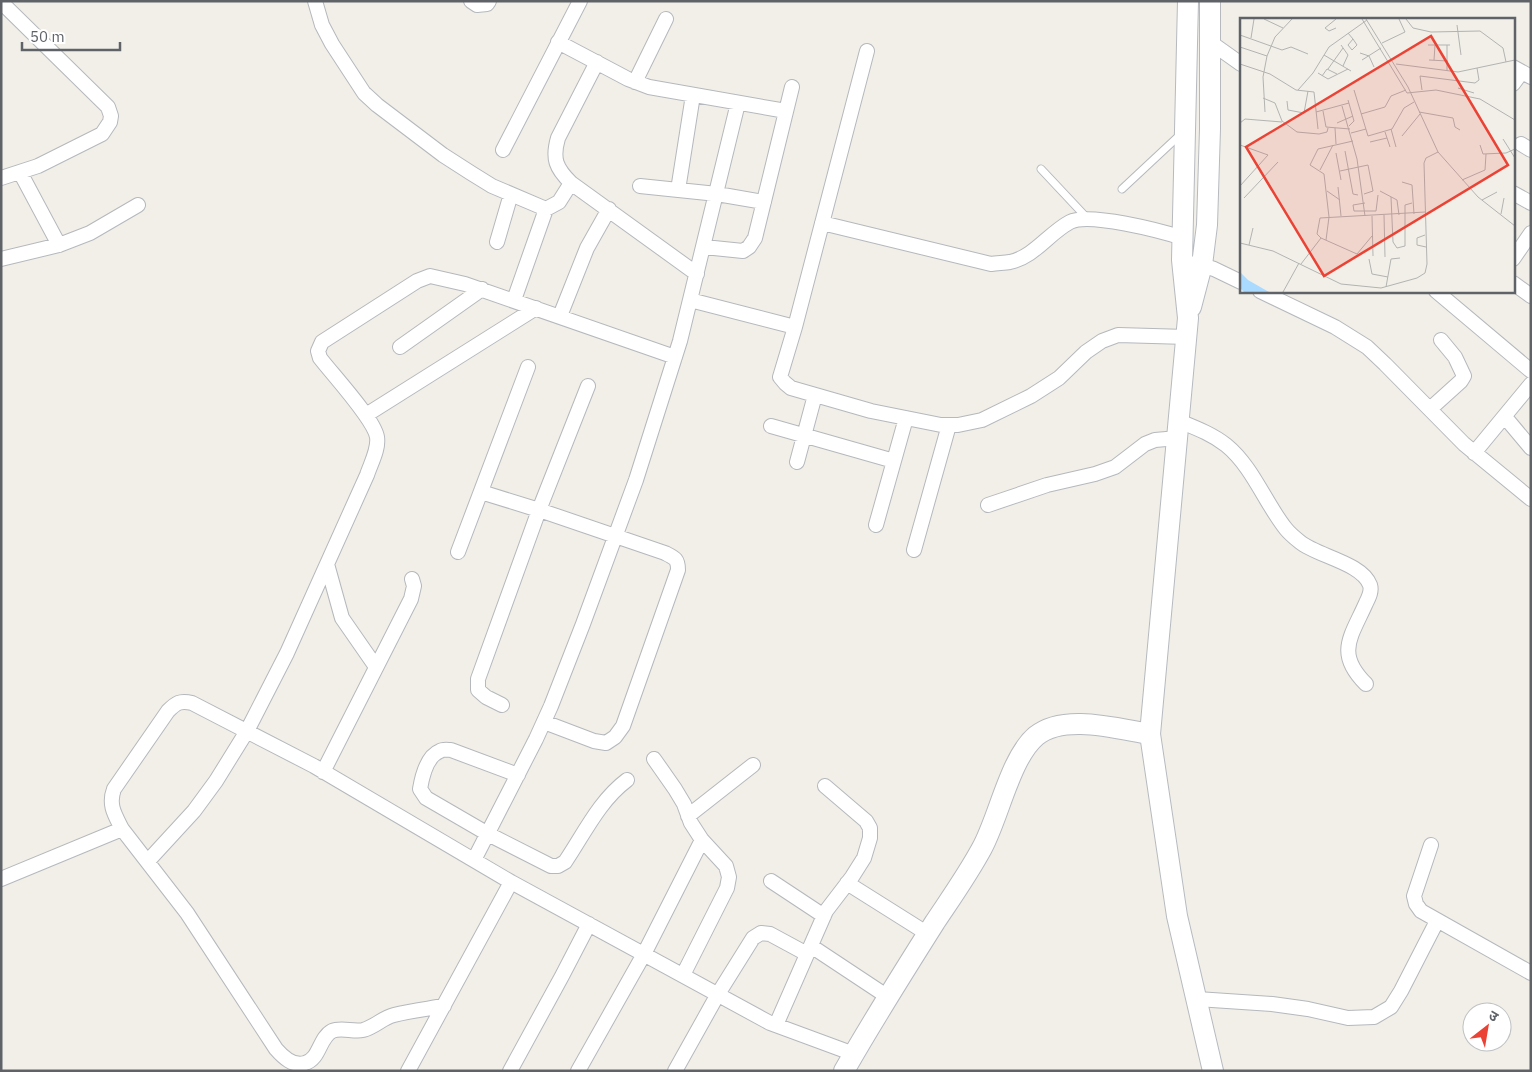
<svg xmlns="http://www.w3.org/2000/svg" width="1532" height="1072" viewBox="0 0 1532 1072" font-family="'IBM Plex Sans','Noto Sans Devanagari',sans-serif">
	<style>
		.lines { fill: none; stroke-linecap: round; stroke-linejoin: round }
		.lane-casing { stroke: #b5b8bc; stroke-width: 9 }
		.street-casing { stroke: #b5b8bc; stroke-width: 16 }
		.secondary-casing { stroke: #b6babf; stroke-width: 22 }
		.lane { stroke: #fff; stroke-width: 7 }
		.street { stroke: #fff; stroke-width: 14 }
		.secondary { stroke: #fff; stroke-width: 20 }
		.inset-road { fill: none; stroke: #b3b3b1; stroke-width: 1 }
		.view { fill: #ea4335; fill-opacity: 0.15; stroke: #ea4335; stroke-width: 2.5 }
		.inset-edge { fill: none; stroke: #5f6368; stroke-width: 2.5 }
	</style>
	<rect width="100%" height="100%" fill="#f1efe8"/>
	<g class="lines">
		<!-- lane casing -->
		<g class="lane-casing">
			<path id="lane" d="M1041,169L1087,218
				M1122,189L1182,133"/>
		</g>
		<!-- street casing -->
		<g class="street-casing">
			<path id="street" d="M315,1L322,25L332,44L364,93L377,105L443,155L471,173L492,186L546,209L559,202L571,183
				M471,1L477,5L487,4L489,1
				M1,2L108,107L111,116L110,122L102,134L38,166L1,178
				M558,42L628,79L649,87L786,111
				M1210,42L1241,64
				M867,51L795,327L780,377L785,383L791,388L871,411L941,425H958L982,420L1031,396L1059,378L1086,352L1102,341L1118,335L1187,337
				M597,62L558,138C552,159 556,168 571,183L697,274
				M1513,67L1531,77
				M635,82L666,19
				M1513,84L1522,72
				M1521,144L1531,150
				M503,150L580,1
				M20,172L59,245
				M640,186L717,194L764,202
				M678,190L693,95
				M1513,193L1531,203
				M822,223L991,264C997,263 1004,263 1010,262C1034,257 1049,233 1070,222C1089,212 1161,231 1183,238
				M497,242L511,194
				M704,247L743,251L749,247L755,238L792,87
				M1,259L59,245L90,233L138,205
				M1513,259L1531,233
				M1195,263L1214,269L1241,282
				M1513,283L1531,296
				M1260,291L1335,327L1367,347L1385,364L1464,444L1531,499
				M1436,291L1531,371
				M514,300L546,209
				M690,300L795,327
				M560,316L587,248L609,209
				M400,347L482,289
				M1430,409L1461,381L1464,376L1455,357L1441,340
				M366,415L536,308
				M1505,417L1531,448
				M1179,421C1196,428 1212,434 1226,445C1253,467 1265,503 1286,529C1290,534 1295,538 1300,542C1317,556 1362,563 1370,585C1372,591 1369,597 1366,603C1351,637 1335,653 1366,684
				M771,426L894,461
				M1474,453L1531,384
				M797,462L815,395
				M481,492L539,510L665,553C675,558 678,559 678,570L623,726L615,737L606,743L594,741L544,722
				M988,505L1047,485L1095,474L1115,467L1145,444L1155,440L1178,438
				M876,525L906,418
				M914,550L949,425
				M458,552L528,367
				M327,564L342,618L376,667
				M502,705L486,697L478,690V679L539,510L588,386
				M654,759L675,789L684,804L691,823L702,840L726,866L729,877L727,888L683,975
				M323,772L411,599L414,586L412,579
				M518,775L451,750C448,750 443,749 440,751C427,756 422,777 420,789L426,798L488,834L551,866H558L565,862C584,834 599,801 627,780
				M688,816L753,765
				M122,829C115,815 108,805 114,789L168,711C176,703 180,700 192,703L314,766L511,882L770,1023L854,1054
				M1431,845L1414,896L1416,904L1421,911L1531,973
				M474,860L536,739L551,706L583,624L636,480L680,341L738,103
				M148,861L194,811L216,781L247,731L287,653L367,475C371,463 379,449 377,437C374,419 333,375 320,358L318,351L322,342L417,281L430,276L465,284L675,357
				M1,879L122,829L187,913L276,1049C283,1057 293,1067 305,1063C320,1059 319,1038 332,1031C341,1027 353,1032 363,1030C375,1027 382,1018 394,1015C410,1011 427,1009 444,1006
				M771,881L824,916
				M847,883L928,934
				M811,946L888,997
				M1197,999L1272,1004L1308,1009L1348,1018L1374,1017L1391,1007L1401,991L1437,921
				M776,1025L826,911L852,877L864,858L870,838V828L866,821L825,786
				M408,1071L511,882
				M510,1071L562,976L589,924
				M578,1071L644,954L702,840
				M675,1071L718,994L753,938L761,933L770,934L807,954"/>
		</g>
		<!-- secondary casing -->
		<g class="secondary-casing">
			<path id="secondary" d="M1188,1L1182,260L1188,318L1150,734L1177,916L1213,1071
				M1191,307L1202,265L1207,225L1210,129V1
				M844,1071C873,1020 904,971 935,922C951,898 968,874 982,848C999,817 1010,758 1036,736C1064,713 1118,729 1150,734"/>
		</g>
		<!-- lane -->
		<use href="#lane" class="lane"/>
		<!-- street -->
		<use href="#street" class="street"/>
		<!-- secondary -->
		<use href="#secondary" class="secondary"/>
	</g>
	<!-- overview -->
	<g transform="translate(1240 18)">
		<rect width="275" height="275" fill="#f1efe8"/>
		<path d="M0,254L8,262L29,274H4L0,270Z" fill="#aadaff"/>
		<path class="inset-road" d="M24,1L43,10M96,1L85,10L89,13L96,10M122,1L167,75M126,1L168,69L198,134L238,179L275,208M166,1L173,10L191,14L240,13L263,30L266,44M217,7L221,37M108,15L113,21L117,27L112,32L108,27L113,21M0,17L42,32L51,29L68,36M11,20L14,1M142,25L165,14L159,1M101,27L108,37L103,48M188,27H210M0,29L27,38M120,35L129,38L134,49M84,37L111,53M122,42L141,30M189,42L208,43M194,42L195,27M0,46L30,56L56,72L74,74L78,111M156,46L218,54L275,42M88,51L103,30M207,53V27M78,55L88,61L108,51M82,58L87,51L97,56M218,70L234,75M58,72L73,55L89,29L127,2M114,72L128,118L152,111L164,90L174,84M182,72L180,58L235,65L239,62L237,50M167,75L196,72L240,81L275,102M23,80L35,85L42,103L57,114L79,116L87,114L88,110M108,82L114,103L109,108M47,83L48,92L64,95L68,73M102,88L117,141L125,198M83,93L86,109L110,111M25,94L23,59L27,38L35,19L52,1M76,94L109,85M179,94L213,100L215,109L220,112M121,96L145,89L151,78L166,72M0,105L5,101L42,104M97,105L113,98M95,110L96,126M151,111L156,129M145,114L150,129M111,115L126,111M162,118L180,96M263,121L275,140M130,124L147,120M0,127L28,137L0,168M240,127L243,136L266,135L275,131M105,133L113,176L118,177M96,135L101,162M80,152L93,127M100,153L128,147L133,173L124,176M222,162L245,152L246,136M162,164L172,167L174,196M98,169L101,198M87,173L100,182M140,173L157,182L159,197M151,179L153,224L157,230L165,228V187L172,185M4,180L38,144M242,182L257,174M125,185L113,187L114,193H136L138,177M261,196L264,180M144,197L145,239M132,198L133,238M185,217L177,220V227L186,229M81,220L77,216L80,200L185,194M86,222L89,199L84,156L70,147L78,131L113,123M0,225L33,233L101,266L141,270L177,260L185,255L187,246L184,145L186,140L198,134M9,227L13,210M129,241L132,256L148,259M61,246L81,220L117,236L132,218M146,269L151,241L160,240M43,274L59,245"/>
		<path class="view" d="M191,18L268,147L84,258L6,129Z"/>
		<rect width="275" height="275" class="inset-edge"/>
	</g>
	<!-- border -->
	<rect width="1532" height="1072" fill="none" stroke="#5f6368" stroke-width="5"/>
	<!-- north arrow -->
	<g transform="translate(1487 1027) rotate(31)"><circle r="24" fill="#ffffff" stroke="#bfc1c3"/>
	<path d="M0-4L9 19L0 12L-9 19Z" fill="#ea4335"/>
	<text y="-8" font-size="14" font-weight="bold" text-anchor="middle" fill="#5f6368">उ</text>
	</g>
	<!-- scale -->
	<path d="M22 42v8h98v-8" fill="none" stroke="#5f6368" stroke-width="2.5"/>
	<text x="30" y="42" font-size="15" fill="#5f6368" stroke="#ffffff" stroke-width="4" paint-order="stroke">50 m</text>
</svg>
